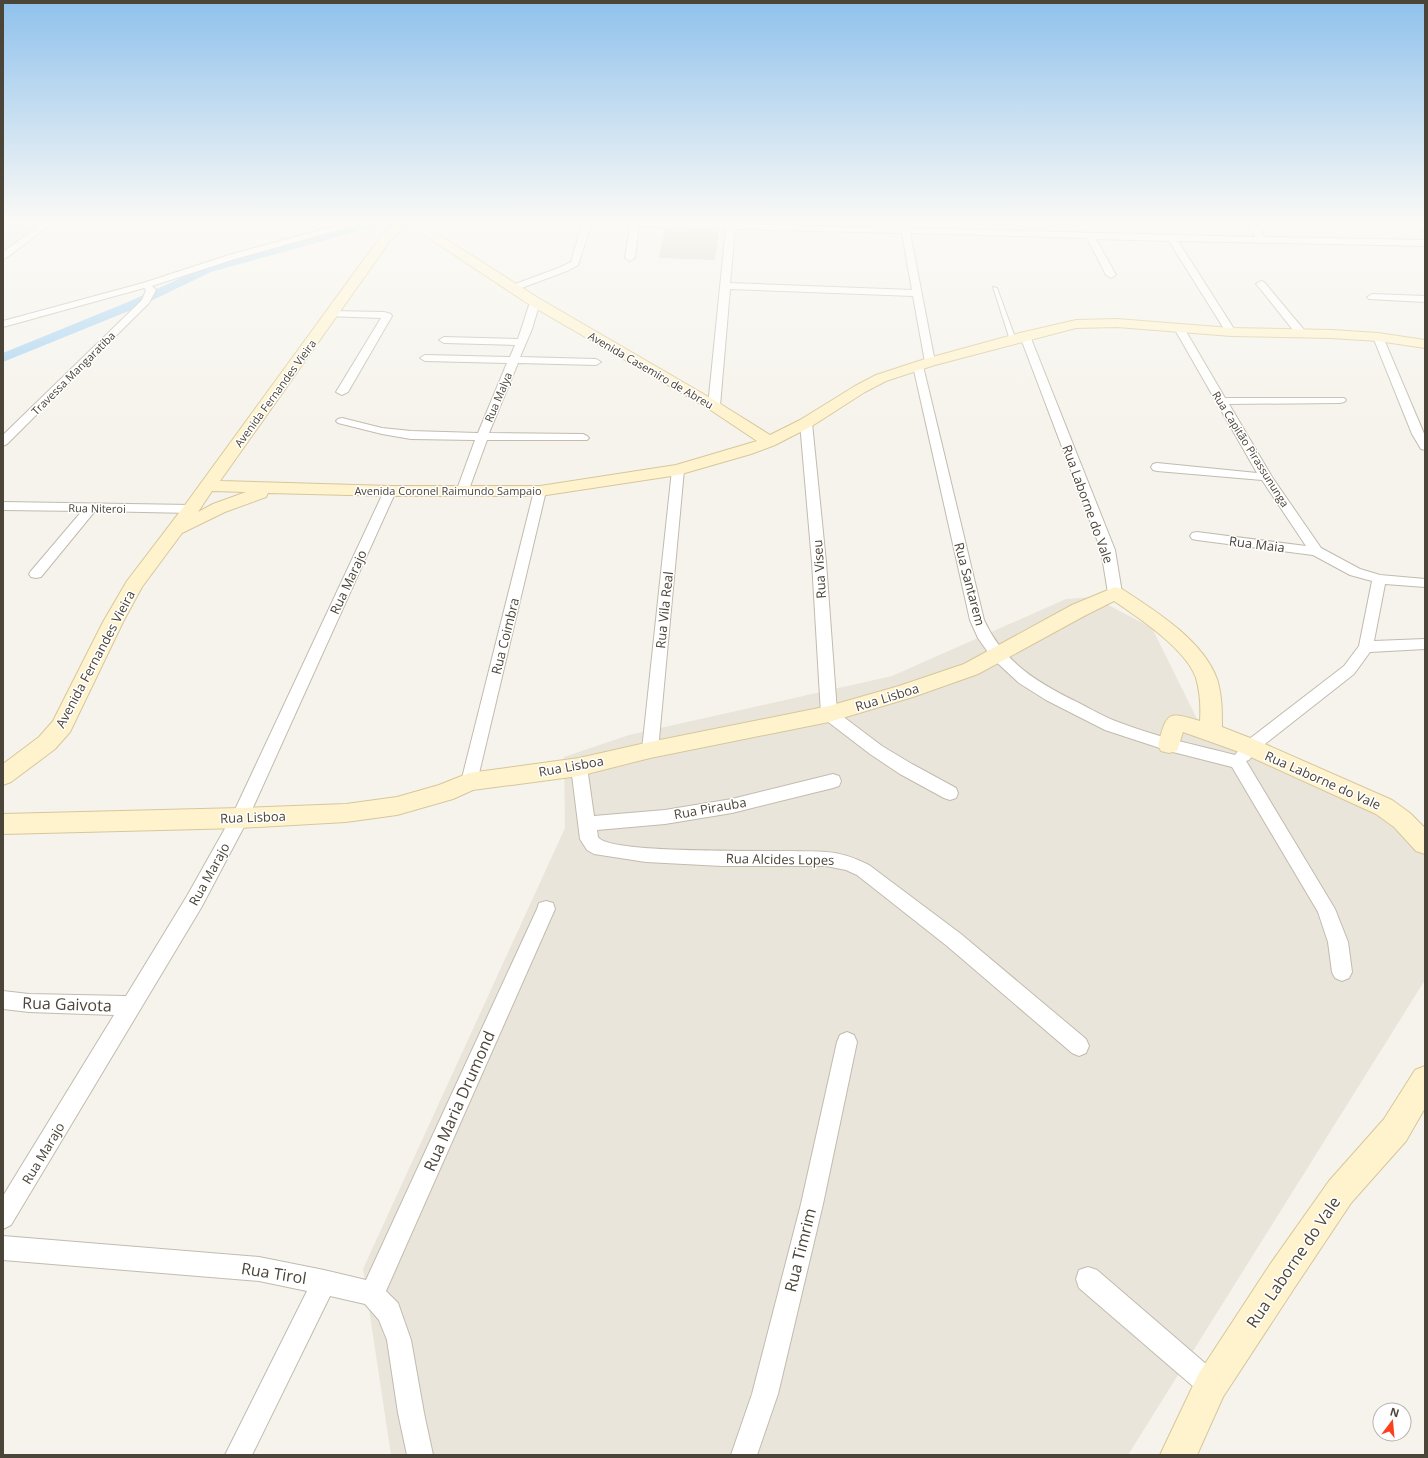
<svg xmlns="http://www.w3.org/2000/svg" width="1428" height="1458" viewBox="0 0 1428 1458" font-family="'Open Sans',sans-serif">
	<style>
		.residential { fill: #eae5da }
		.industrial { fill: #e6e2dd }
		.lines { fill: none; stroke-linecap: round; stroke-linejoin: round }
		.canal { fill: #a9d4f2; fill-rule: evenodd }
		.building { fill: #d8cfc1 }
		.lane-casing { stroke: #c2bbae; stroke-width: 2 }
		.street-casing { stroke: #c2bbae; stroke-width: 2 }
		.secondary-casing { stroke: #d6c79b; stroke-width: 2 }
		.lane { fill: #fff; fill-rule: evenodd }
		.street { fill: #fff; fill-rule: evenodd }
		.secondary { fill: #fff3cd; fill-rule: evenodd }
		.labels { text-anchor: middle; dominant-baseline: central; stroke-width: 3; stroke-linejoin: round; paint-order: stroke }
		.far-street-label { font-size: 11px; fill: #4b4439; stroke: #fff }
		.street-label { font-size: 13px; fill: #4b4439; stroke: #fff }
		.near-street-label { font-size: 16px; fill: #4b4439; stroke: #fff }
	</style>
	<rect width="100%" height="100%" fill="#f6f3ec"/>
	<!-- residential -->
	<path class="residential" d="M1093,597L1152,628L1202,729L1369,796L1425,844V980L1128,1455H391L363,1269L565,828L564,757L629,735L892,676L1066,599Z"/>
	<!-- industrial -->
	<path class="industrial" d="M3,222H46L3,253Z"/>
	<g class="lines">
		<!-- canal -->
		<path class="canal" d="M369,222H385L384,224L211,272L136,308L3,362V353L128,302L203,268Z"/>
	</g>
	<!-- building -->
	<path class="building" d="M664,229L719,230L715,260L659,258Z"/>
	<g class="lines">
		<!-- lane casing -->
		<g class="lane-casing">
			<path id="lane" d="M993,287L997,288L1016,340L1015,341L1010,340Z"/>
		</g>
		<!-- street casing -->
		<g class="street-casing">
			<path id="street" d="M45,222H54L6,258L3,259V252Z
				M349,222H361L360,224L235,259L152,286L156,290L149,303L7,444L3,446V435L142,300L146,290L144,288L3,327V321L143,283L229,255Z
				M581,222L727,223V222H735V224L901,228L900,222H908L909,228L1256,237L1246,222H1254L1265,237L1425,240V246L1178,241L1236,332L1231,335L1226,332L1169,241L1096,239L1116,275L1111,278L1106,275L1087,238L910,233L935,362L934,364H926L925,362L913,296L730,289L720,406L714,409L708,406L726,228L639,226L635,258L630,261L625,258L630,226L591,225L578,265L567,271L516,290H510L508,288L510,286L561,267L571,262L582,224ZM735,229L902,233L912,290L730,283Z
				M1414,222H1423L1425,224V231L1422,230Z
				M1261,281L1264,282L1305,331L1306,333L1305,335H1297L1258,286L1256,284Z
				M1372,294L1425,296V302L1369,299L1367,297Z
				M535,299L540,302L532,329L520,357L596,359L601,362L596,365L518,363L489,433L583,434L587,436L589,438L587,440H487L468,492L466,495H458L456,492L475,440L411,439L382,434L338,423L336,421L338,419L342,418L382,428L411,431L478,433L507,363L425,361L420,358L425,355L510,357L515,345L444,343L439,340L444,337L518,339L530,302Z
				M331,311L384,312L391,314L392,316L348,392L342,395L336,392L381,318L327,316L326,314Z
				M1179,325L1184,328L1225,398H1344L1346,400L1344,402L1340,403L1229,404L1272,477L1321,548L1360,569L1380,575L1425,579V587L1385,584L1374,641L1425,639V649L1370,652L1354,674L1256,751L1249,760L1246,761L1335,909L1348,942L1352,972L1349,978L1342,981L1335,978L1332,972L1328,942L1318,912L1232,767L1169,751L1105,730L1046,700L1019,683L992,658L978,638L970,620L913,366L918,363L923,366L984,620C1003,662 1038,683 1077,702C1091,709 1104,717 1118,722C1156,737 1196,745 1235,755L1244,743L1344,666L1359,646L1372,581L1350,575L1313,555L1197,540L1192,539L1190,536L1192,533L1197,532L1306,546L1262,480L1157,471L1153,470L1151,467L1153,464L1157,463L1257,473L1174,328Z
				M1025,333L1030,336L1115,550L1122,593L1120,596L1115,598L1110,596L1108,593L1101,550L1020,336Z
				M1378,334L1383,337L1425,436V450L1421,449L1412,434L1373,337Z
				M806,420L810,421L812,423L826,562L837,712L882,746L912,764L956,788L958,793L956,798L950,800L944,798L900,774L870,754L823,718L821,714L812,562L800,423L802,421Z
				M678,466L682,467L684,470L658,750L656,754L650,756L644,754L642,750L672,470L674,467Z
				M390,487L394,488L396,491L246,823L201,908L11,1225L3,1229V1196L114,1015L29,1012L3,1009V991L29,994L126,996L187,896L232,816L384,491L386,488Z
				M540,487L544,488L546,491L477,782L475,787L469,789L463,787L461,782L534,491L536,488Z
				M3,502L191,505L196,506L197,509L196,512L191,513L95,511L41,577L36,578L31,577L29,574L31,571L82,511L3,510Z
				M579,761L585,762L587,767L594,816L665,810L732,799L833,774L839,776L841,781L839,786L833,788L732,813L665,824L597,830L598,837C610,856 795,849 826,852C842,853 855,858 869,865L961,934L1086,1039L1089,1046L1086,1053L1079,1056L1072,1053L947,946L857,875L846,870L826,866H722L646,862L594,854L587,850L580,839L571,767L573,762Z
				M546,901L553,903L555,909L386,1291L398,1303L411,1340L424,1413L433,1455H407L398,1413L387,1340L379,1320L365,1304L330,1296L252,1455H225L307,1291L259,1281L3,1260V1236L259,1257L324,1270L366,1280L537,909L539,903Z
				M847,1032L854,1035L857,1042L823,1204L778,1394L757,1455H731L752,1394L801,1204L837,1042L840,1035Z
				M1088,1267L1097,1270L1220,1376L1224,1385L1220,1394L1211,1398L1202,1394L1079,1288L1076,1279L1079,1270Z"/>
		</g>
		<!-- secondary casing -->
		<g class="secondary-casing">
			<path id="secondary" d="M399,222H419L540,299L719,403L770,435L800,420L855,386L876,375L925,359L1020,333L1076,320L1117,319L1231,328L1331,330L1378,333L1425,340V348L1378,341L1331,338L1231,336L1117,327L1076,328L935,365L886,381L865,392L812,426L775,445L751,454L678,475L540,496H390L268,493L266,497L225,512L182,533L142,587L123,622L70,732L55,749L11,782L3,785V764L39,737L53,721L103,622L127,581L185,505L384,232ZM409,225L530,305L709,409L757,441L676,465L540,486H390L220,481L392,238ZM212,491L246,492L213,504L198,512Z
				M1115,587L1122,589C1154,610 1203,640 1217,679C1222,695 1222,711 1222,727L1258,741L1392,800L1410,813L1425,828V854L1416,851L1394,827L1376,814L1242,753L1183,732L1177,751L1169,753L1161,751L1158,745C1167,712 1167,711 1200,721C1201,706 1200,692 1196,678C1186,649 1139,618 1114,601L1086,615L978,674L913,697L829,722L650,758L579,776L473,790L453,799L397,815L346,822L240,828L3,834V814L240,808L346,804L397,797L439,785L469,773L579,758L650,742L829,706L899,686L964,664L1072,605Z
				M1425,1066V1108L1406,1141L1351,1203L1293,1290L1223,1397L1197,1455H1160L1199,1373L1269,1266L1329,1181L1384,1119L1415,1070Z"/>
		</g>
		<!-- lane -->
		<use href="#lane" class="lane"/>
		<!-- street -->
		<use href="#street" class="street"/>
		<!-- secondary -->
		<use href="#secondary" class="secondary"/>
	</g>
	<!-- sky -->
	<linearGradient id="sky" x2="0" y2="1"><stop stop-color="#8fc1ec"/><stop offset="0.52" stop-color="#fbfaf6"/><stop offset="1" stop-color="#fbfaf6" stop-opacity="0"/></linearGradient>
	<rect width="1428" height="426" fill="url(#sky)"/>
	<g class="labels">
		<!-- far-street labels -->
		<g class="far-street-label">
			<text transform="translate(651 370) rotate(30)">Avenida Casemiro de Abreu</text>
			<text transform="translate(73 373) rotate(-45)">Travessa Mangaratiba</text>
			<text transform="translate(275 393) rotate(-54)">Avenida Fernandes Vieira</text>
			<text transform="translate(498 397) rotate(-67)">Rua Malya</text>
			<text transform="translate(1251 449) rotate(58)">Rua Capitão Pirassununga</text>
			<text x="448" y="490">Avenida Coronel Raimundo Sampaio</text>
			<text transform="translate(97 508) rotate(1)">Rua Niteroi</text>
		</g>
		<!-- street labels -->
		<g class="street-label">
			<text transform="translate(1088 504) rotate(70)">Rua Laborne do Vale</text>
			<text transform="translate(1257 544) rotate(7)">Rua Maia</text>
			<text transform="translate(819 569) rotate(-94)">Rua Viseu</text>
			<text transform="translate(348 582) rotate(-65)">Rua Marajo</text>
			<text transform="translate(970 584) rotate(75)">Rua Santarem</text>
			<text transform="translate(664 610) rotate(-84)">Rua Vila Real</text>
			<text transform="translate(505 636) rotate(-76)">Rua Coimbra</text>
			<text transform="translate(95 659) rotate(-62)">Avenida Fernandes Vieira</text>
			<text transform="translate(887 697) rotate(-17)">Rua Lisboa</text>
			<text transform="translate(571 766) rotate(-10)">Rua Lisboa</text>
			<text transform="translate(1323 780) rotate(24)">Rua Laborne do Vale</text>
			<text transform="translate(710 808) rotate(-10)">Rua Pirauba</text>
			<text transform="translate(253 817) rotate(-2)">Rua Lisboa</text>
			<text transform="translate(780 859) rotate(1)">Rua Alcides Lopes</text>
			<text transform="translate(209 874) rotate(-61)">Rua Marajo</text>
			<text transform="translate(43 1153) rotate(-59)">Rua Marajo</text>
		</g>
		<!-- near-street labels -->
		<g class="near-street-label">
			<text transform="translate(67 1004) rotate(2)">Rua Gaivota</text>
			<text transform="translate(459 1101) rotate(-66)">Rua Maria Drumond</text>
			<text transform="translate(800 1250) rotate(-76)">Rua Timrim</text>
			<text transform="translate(1293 1262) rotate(-56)">Rua Laborne do Vale</text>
			<text transform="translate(274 1273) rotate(9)">Rua Tirol</text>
		</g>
	</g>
	<!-- border -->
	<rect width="1428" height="1458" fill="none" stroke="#4b4439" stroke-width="8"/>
	<!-- north arrow -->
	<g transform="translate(1392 1422) rotate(16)"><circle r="19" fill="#ffffff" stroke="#b7b4b0"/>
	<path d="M0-3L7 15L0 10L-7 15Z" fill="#fc3f1d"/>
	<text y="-6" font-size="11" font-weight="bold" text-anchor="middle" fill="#4b4439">N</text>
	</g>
</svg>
